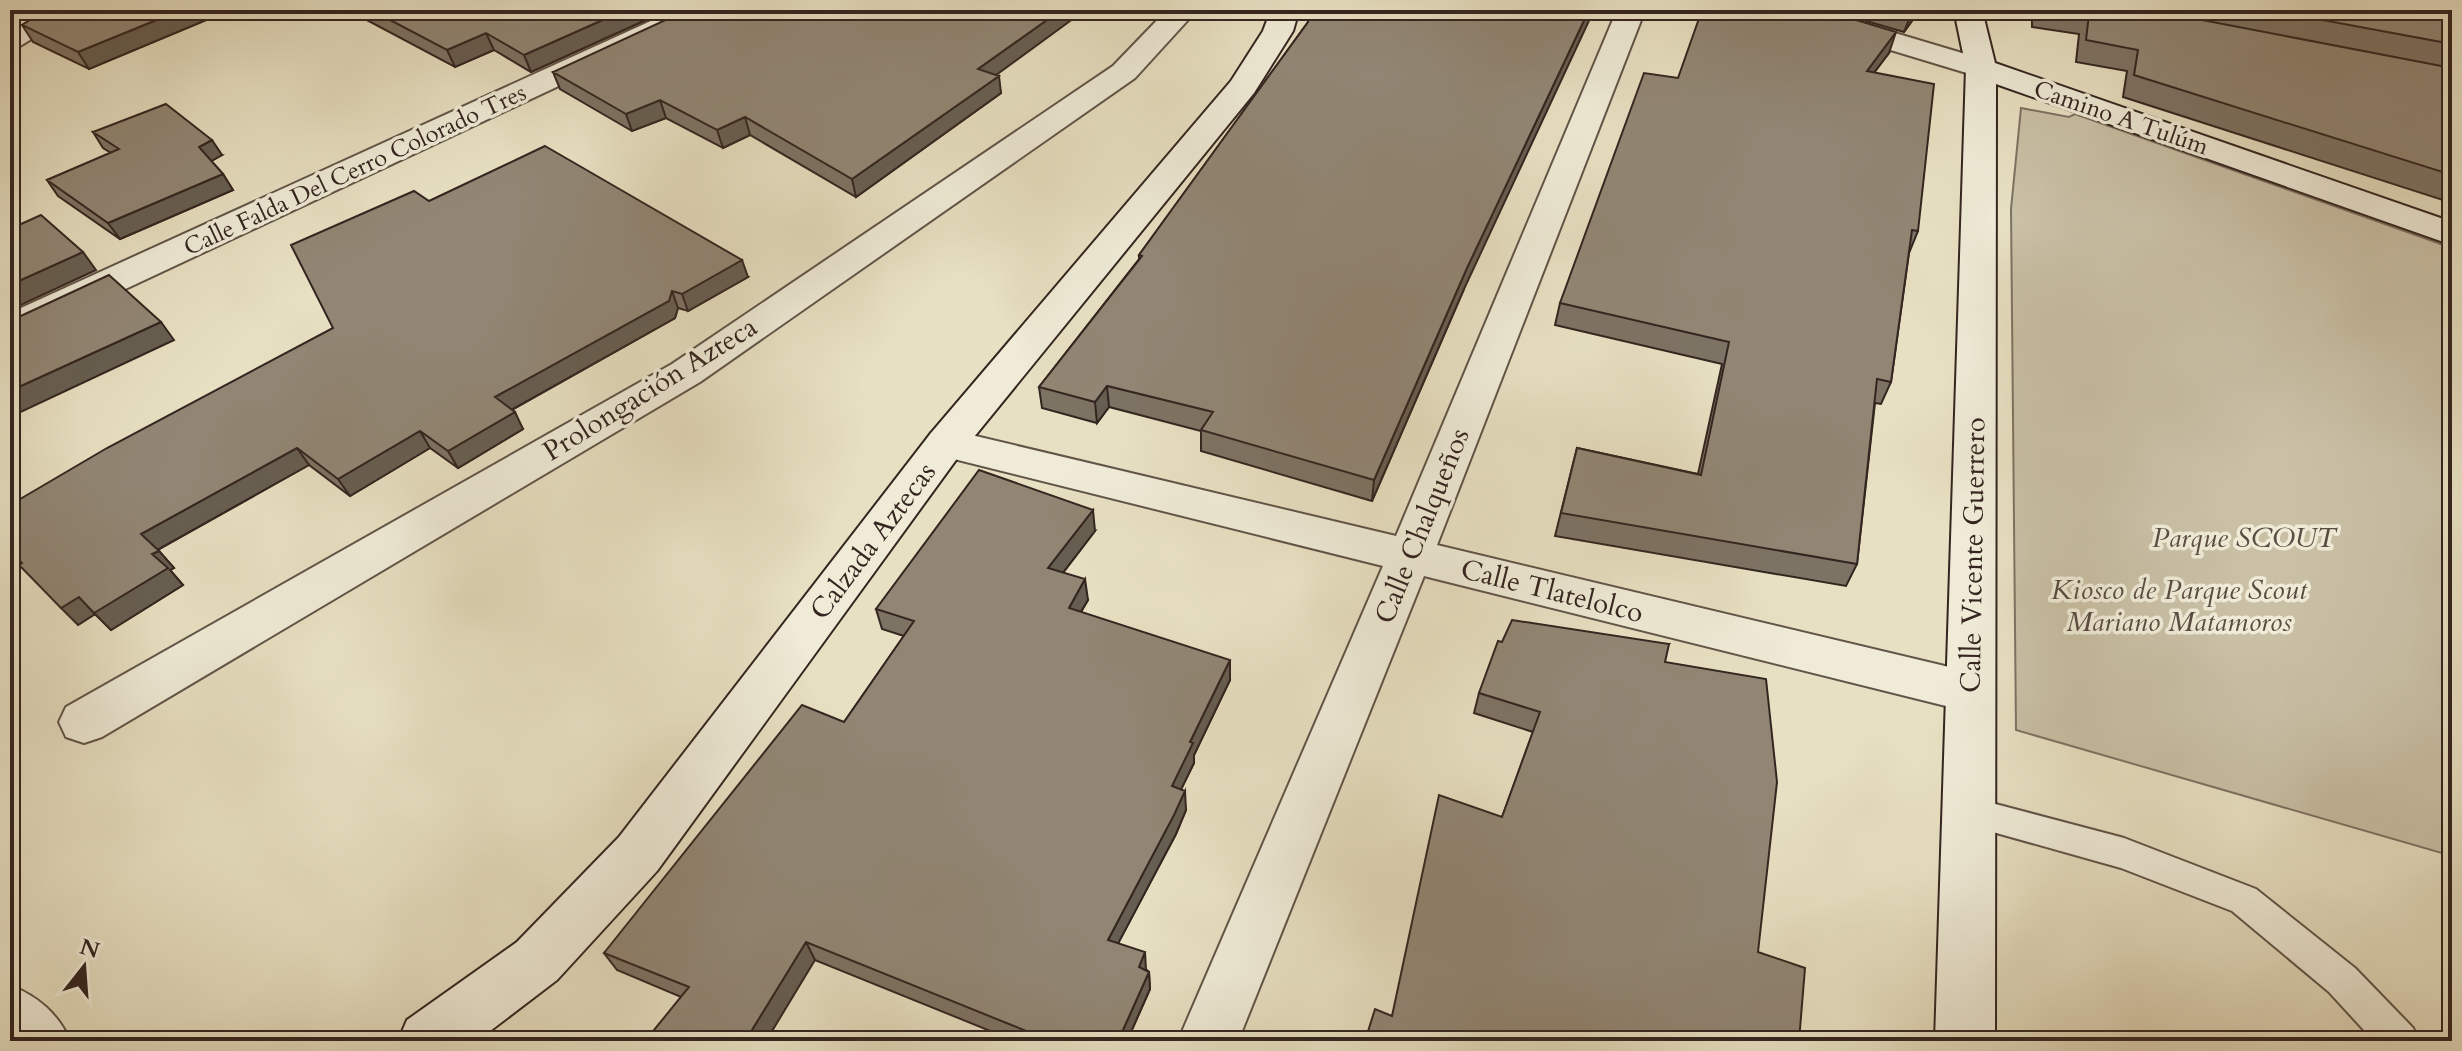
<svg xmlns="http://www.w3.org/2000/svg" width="2462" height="1051" viewBox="0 0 2462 1051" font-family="Cardo,serif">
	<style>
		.green { fill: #c9c0a6; stroke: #7e7263; stroke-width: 2 }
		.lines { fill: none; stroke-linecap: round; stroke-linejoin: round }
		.lane-casing { stroke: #615448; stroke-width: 4 }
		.street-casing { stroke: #615448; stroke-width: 4 }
		.secondary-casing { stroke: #342520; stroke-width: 4 }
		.lane { fill: #efebd7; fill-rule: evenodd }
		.street { fill: #efebd7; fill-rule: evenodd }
		.secondary { fill: #efebd7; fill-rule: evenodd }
		.wall { fill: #7d7364; stroke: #342520; stroke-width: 2 }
		.shaded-wall { fill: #665e51; stroke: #342520; stroke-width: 2 }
		.building { fill: #918674; stroke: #342520; stroke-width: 2 }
		.labels { text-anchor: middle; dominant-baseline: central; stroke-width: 7; stroke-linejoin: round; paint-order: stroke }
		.far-street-label { font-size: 24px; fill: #342520; stroke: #efebd7 }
		.street-label { font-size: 28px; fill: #342520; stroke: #efebd7 }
		.park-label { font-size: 28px; font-style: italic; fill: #594c42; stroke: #efebd7 }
	</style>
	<rect width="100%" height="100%" fill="#e7e0c2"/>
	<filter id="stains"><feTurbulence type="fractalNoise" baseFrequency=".0025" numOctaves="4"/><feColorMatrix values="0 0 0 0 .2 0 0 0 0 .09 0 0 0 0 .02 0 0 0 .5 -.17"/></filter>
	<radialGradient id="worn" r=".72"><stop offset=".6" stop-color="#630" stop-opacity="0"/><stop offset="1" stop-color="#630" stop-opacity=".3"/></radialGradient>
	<!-- green -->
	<path class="green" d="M2021,108L2069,117L2075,114L2452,248V856L2016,730L2011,209Z"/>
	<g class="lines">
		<!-- lane casing -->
		<g class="lane-casing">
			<path id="lane" d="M1969,797L2124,838L2256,889L2355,968L2413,1028L2419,1041H2374L2329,992L2232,911L2121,868L1957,822L1952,812L1957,802Z"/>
		</g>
		<!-- street casing -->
		<g class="street-casing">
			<path id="street" d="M39,10H73L69,16L20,46L10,49V27Z
				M675,10H712L708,16L23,337L10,340V313Z
				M1167,10H1197L1135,78L700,382L102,737L84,743L66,737L59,722L66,707L672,364L1113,66Z
				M1617,10H1645L1437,545L1970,672L1987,678L1995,692L1987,706L1970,712L1424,576L1238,1041H1178L1383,566L946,457L931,453L925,443L931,433L946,429L1396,536Z
				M1774,10H1818L1992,62L1996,68L1992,74L1981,77L1970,74L1778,16Z
				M10,985C38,997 58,1013 70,1041H10Z"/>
		</g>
		<!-- secondary casing -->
		<g class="secondary-casing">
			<path id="secondary" d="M1271,10H1299L1293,31L1254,93L961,453L657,871L557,980L477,1041H398L407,1020L517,942L619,837L931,433L1231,81L1263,31Z
				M1954,10H1982L1995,63L2452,222V245L1996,84L1995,1041H1935L1966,68Z"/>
		</g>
		<!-- lane -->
		<use href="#lane" class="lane"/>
		<!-- street -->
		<use href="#street" class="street"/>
		<!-- secondary -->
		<use href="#secondary" class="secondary"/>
	</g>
	<!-- wall -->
	<path class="wall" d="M230,10L89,69L33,42L22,25Z
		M348,10H668L531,72L494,50L455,67Z
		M1828,10H1917L1914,18L1904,32Z
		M2032,10H2452V203L2123,97L2127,71L2076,62L2079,34L2032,27Z
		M1308,22L1464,289L1372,501L1201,451V431L1109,407L1097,423L1042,408L1039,387L1139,259V255Z
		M1889,53L1874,73L1918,231L1909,253L1891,382L1881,404L1875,403L1857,564L1846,586L1555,536L1577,448L1698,474L1722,364L1555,325L1560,303L1678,78Z
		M553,72L996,75L1001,93L856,197L750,135L723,148L666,118L632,131L560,89Z
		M93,132L222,155L211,161L223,174L233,190L120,239L58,196L47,180L111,153L103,148Z
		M429,201L748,277L688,311L678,308L675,318L512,410L523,429L458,468L430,448L350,496L309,465L158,550L174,568L170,570L183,585L111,630L95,614L78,625L333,328Z
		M1095,531L1063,573L1088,600L1081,612L1230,680L1194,755V763L1181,789L1186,810L1176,834L1118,943L1149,972L1150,989L1127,1041H1015L815,960L681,997L617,970L604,953L844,722L904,636L882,629L876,609Z
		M1502,642L1669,644L1502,817L1533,732L1474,713L1479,693Z"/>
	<!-- shaded-wall -->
	<path class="shaded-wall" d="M10,10H33L10,24Z
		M181,10H230L89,69L78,52Z
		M625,10H668L531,72L524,55Z
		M1061,10H1085L981,86L978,69Z
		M1589,10H1594L1464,289L1372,501L1374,480L1467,268Z
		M1913,10H1917L1914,18L1904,32Z
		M1896,32L1889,53L1859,92L1867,71Z
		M486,33L494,50L455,67L447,50Z
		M999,76L1001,93L856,197L852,179Z
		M660,100L666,118L632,131L626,114Z
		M745,117L750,135L723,148L717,130Z
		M212,140L222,155L208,163L199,147Z
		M223,174L233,190L120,239L108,223Z
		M83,252L96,270L10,310V285Z
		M742,260L748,277L688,311L682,294Z
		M672,291L678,308L675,318L504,414L495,397Z
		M161,322L174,340L10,417V391Z
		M1107,386L1109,407L1097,423L1095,402Z
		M515,412L523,429L458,468L448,451Z
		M420,431L430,448L350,496L338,479Z
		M297,448L309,465L155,551L141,534Z
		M1093,510L1095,531L1051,588L1048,568Z
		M159,551L174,568L170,570L183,585L111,630L94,613L152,554Z
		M1085,579L1088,600L1071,628L1069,608Z
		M79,597L95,614L78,625L61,608Z
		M1230,660V680L1194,755V763L1173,806L1172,786L1190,742Z
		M1185,791L1186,810L1176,834L1111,957L1108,940Z
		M806,942L815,960L766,1041H749L747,1038Z
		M1145,952L1146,970L1141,985L1139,967Z
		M1149,972L1150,989L1127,1041H1118Z"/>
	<!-- building -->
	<path class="building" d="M46,10H181L78,52L22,25Z
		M371,10H625L524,55L486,33L447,50Z
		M687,10H1061L978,69L999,76L852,179L745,117L717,130L660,100L626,114L553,72Z
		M1311,10H1589L1467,268L1374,480L1201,430L1213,412L1107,386L1095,402L1039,387L1142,256L1139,255L1308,22Z
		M1702,10H1823L1896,32L1867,71L1934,84L1918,231L1912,230L1891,382L1877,379L1857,564L1561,513L1577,448L1701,475L1729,342L1560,303L1644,73L1678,78Z
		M2065,10H2150L2452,68V175L2134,75L2138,50L2086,40L2089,14Z
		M2268,10H2452V44Z
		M166,104L212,140L199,147L223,174L108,223L47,180L119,149L93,132Z
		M545,146L742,260L682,294L672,291L669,301L495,397L515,412L448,451L420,431L338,479L297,448L141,534L159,551L152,554L168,568L94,613L79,597L61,608L19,565L22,563L10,550V505L107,448L333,328L291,245L414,191L429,201Z
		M41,215L83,252L10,285V229Z
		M109,275L161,322L10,391V321Z
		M979,470L1093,510L1048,568L1085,579L1069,608L1230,660L1190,742L1193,743L1172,786L1185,791L1174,815L1108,940L1145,952L1139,967L1149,972L1118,1041H1051L806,942L747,1038L754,1041H645L689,987L604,953L802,705L844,722L914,621L876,609Z
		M1512,620L1669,644L1665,662L1766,679L1777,782L1758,952L1805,968L1799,1041H1365L1375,1009L1392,1016L1439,795L1502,817L1540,712L1479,693L1498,641L1502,642Z"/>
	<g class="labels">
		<!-- far-street labels -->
		<g class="far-street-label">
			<text transform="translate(2121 118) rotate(19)">Camino A Tulúm</text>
			<text transform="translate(355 170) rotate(-25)">Calle Falda Del Cerro Colorado Tres</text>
		</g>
		<!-- street labels -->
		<g class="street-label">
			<text transform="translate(650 389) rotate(-32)">Prolongación Azteca</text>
			<text transform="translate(1422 526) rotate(-68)">Calle Chalqueños</text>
			<text transform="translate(873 541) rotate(-53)">Calzada Aztecas</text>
			<text transform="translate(1973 555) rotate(-89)">Calle Vicente Guerrero</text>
			<text transform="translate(1552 591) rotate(14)">Calle Tlatelolco</text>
		</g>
		<!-- park labels -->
		<g class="park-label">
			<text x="2244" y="538">Parque SCOUT</text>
			<text x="2179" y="590">Kiosco de Parque Scout<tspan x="2179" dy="32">Mariano Matamoros</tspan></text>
		</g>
	</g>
	<!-- margin -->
	<rect width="2462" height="1051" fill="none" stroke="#e7e0c2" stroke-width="40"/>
	<rect x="12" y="12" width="2438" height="1027" fill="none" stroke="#342520" stroke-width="4"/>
	<rect x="20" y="20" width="2422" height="1011" fill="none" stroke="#342520" stroke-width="2"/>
	<!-- north arrow -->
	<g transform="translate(84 967) rotate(17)" stroke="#efebd7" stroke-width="6" paint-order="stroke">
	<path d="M0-6L14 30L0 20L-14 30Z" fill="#342520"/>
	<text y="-12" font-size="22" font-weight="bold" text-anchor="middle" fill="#342520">N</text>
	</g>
	<rect width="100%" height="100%" filter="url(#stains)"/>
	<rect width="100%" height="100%" fill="url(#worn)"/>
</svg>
